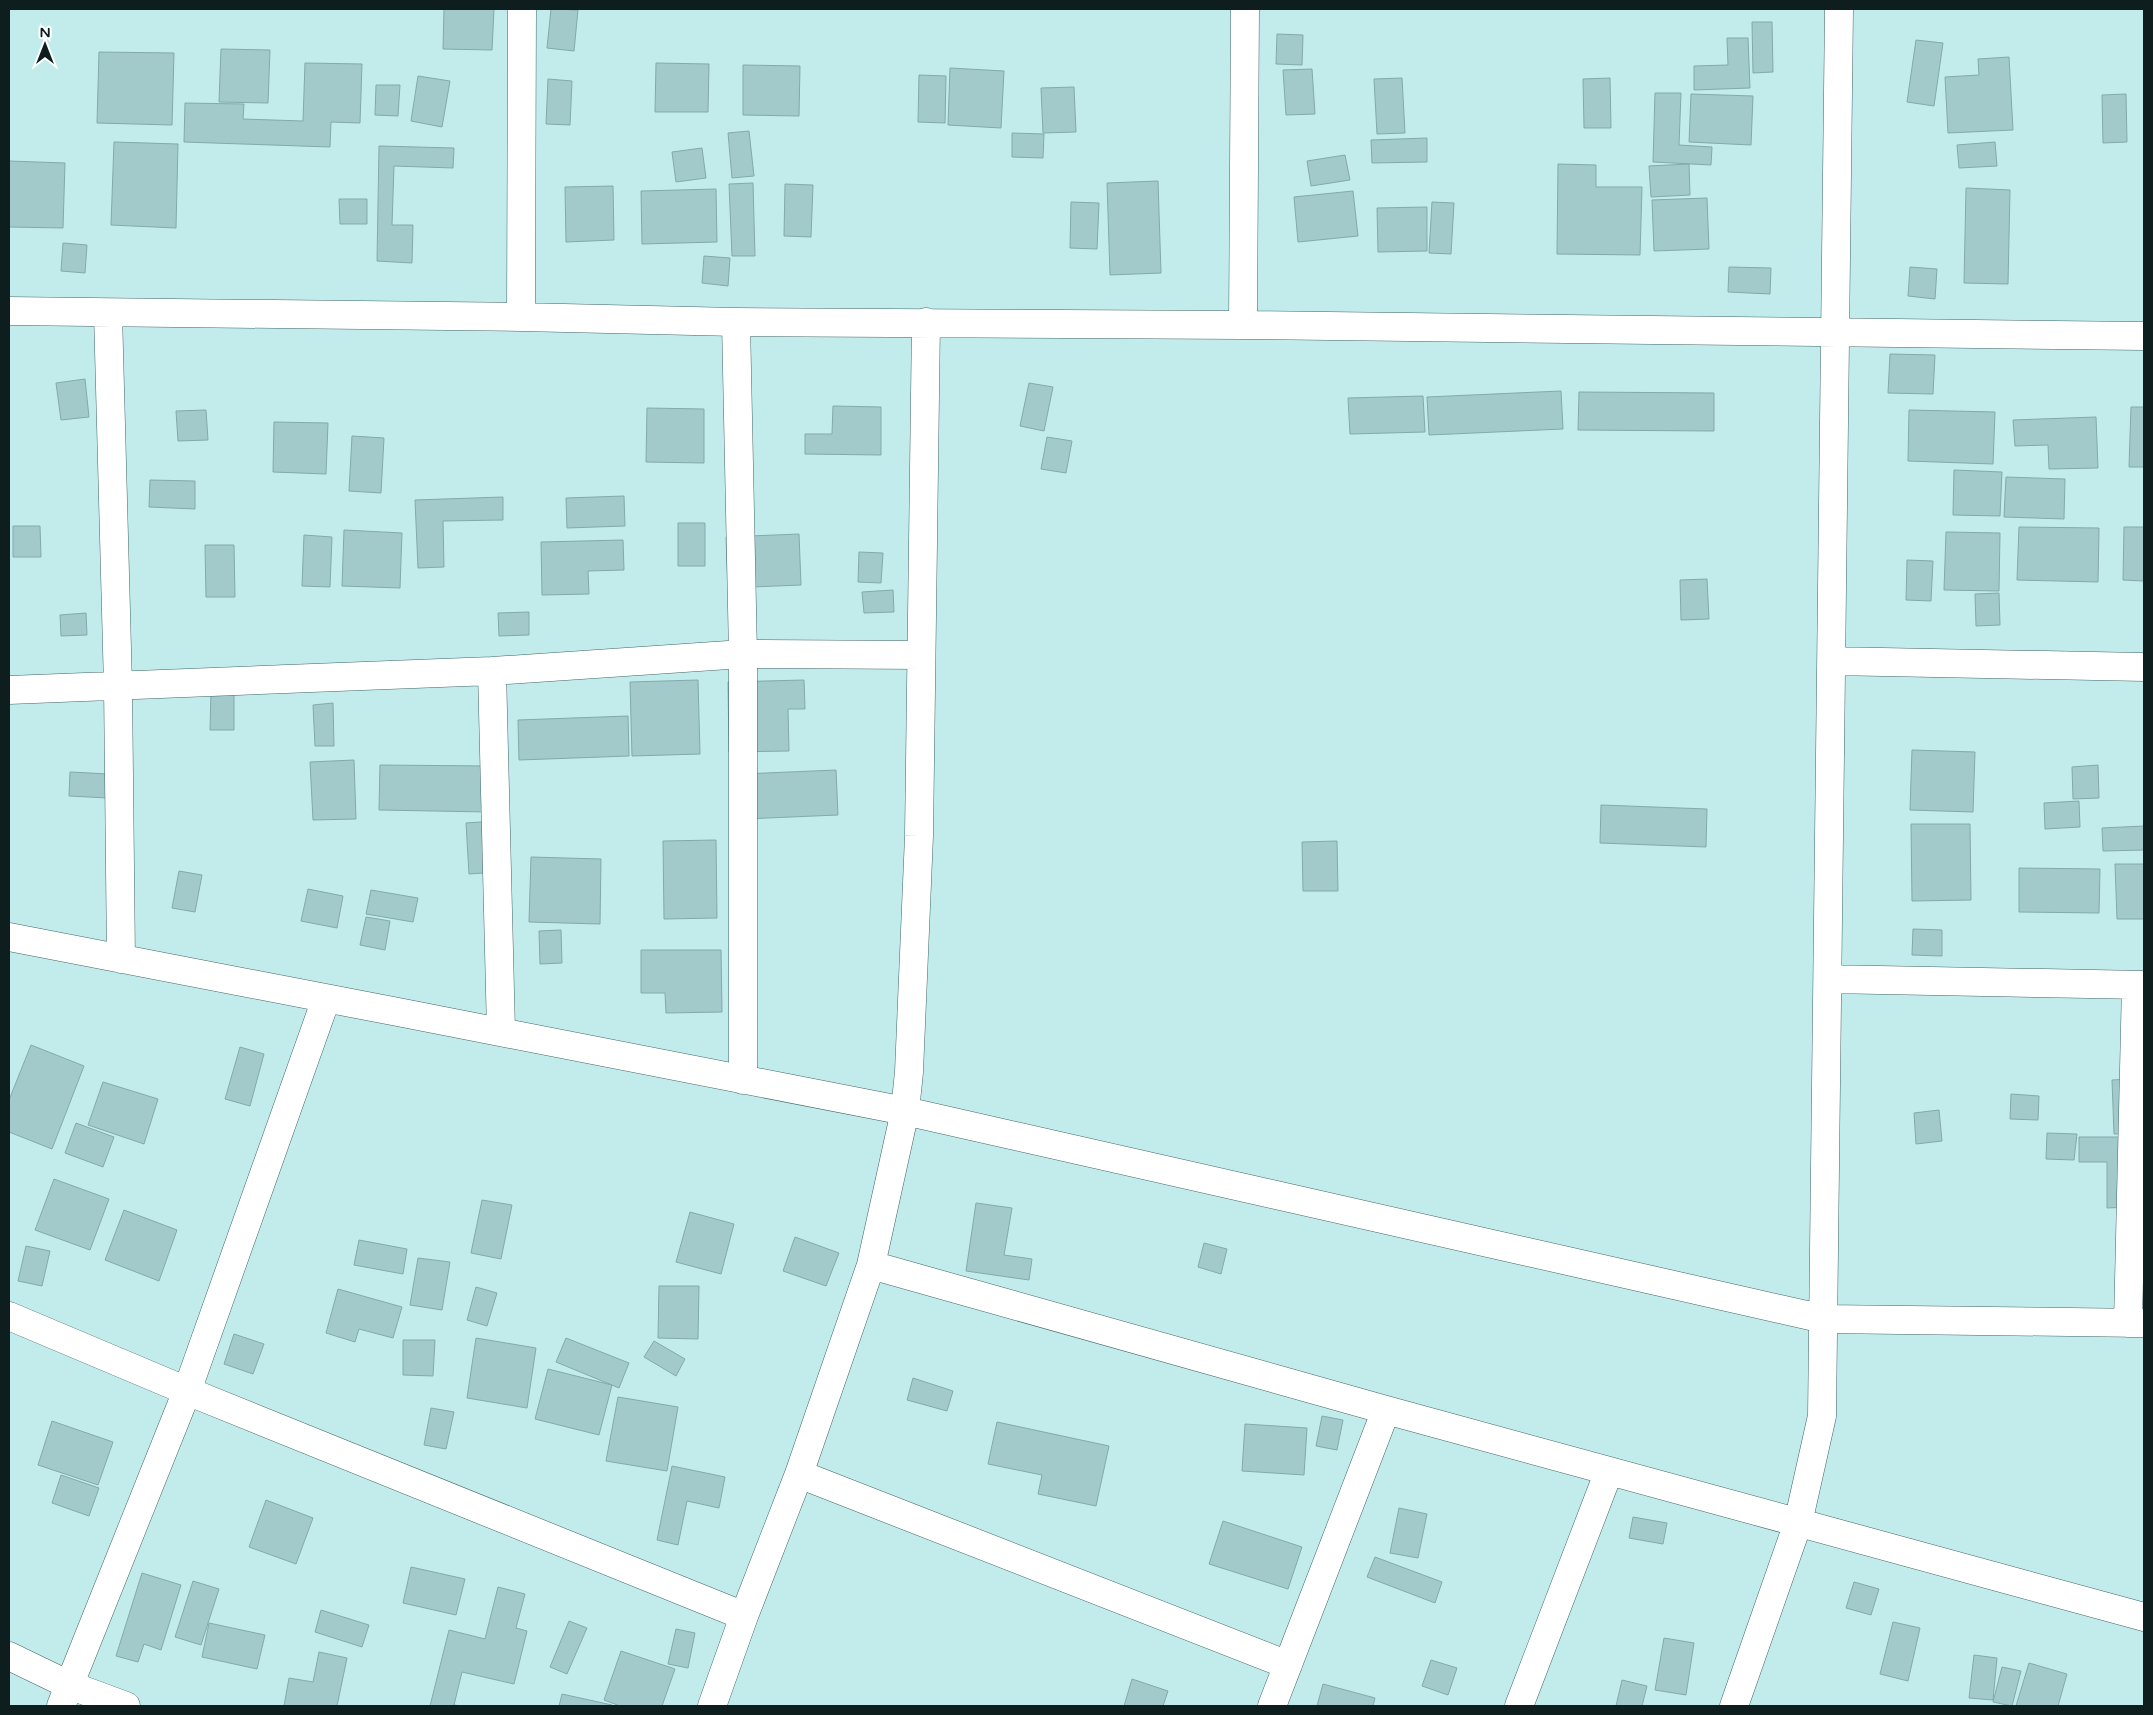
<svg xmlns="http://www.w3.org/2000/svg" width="2153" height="1715" viewBox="0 0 2153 1715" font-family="'Varela Round',sans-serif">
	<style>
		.building { fill: #a2caca; stroke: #83aaab }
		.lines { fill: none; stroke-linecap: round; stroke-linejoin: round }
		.minor-casing { stroke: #416767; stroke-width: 29 }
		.minor { stroke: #fff; stroke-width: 28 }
	</style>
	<rect width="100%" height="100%" fill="#c2ebec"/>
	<!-- building -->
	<path class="building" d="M444,9H494L492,50L443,49Z
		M551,9L578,10L574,51L547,48Z
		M1752,22H1772L1773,72L1753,73Z
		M1277,34L1303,35L1302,65L1276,64Z
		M1727,38H1748L1750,88L1694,90V66L1728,65Z
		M1916,40L1943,43L1934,106L1907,102Z
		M221,49L270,50L268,103L219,102Z
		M99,52L174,53L172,125L97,123Z
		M2009,57L2013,130L1948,133L1945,77L1979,75L1978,59Z
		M305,63L362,64L360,123L331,122L330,147L184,142L185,103L244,104L243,119L303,121Z
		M656,63L709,64L708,112H655Z
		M743,65L800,66L799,116L743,115Z
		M950,68L1004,71L1001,128L948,125Z
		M1312,69L1315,114L1286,115L1283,70Z
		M919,75L946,76L945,123L918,122Z
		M418,76L450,81L442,127L411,121Z
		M1402,78L1405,133L1377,134L1374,79Z
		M1610,78L1611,128H1584L1583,79Z
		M548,79L572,81L570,125L546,124Z
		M376,85H400L398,116L375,115Z
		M1074,87L1076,132L1043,133L1041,88Z
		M1655,93H1681L1679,145L1712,147L1711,165L1653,162Z
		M1691,94L1753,96L1751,145L1689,142Z
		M2126,94L2127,142L2103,143L2102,95Z
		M749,131L754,176L732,178L728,133Z
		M1012,133L1044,134L1043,158L1012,157Z
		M1427,138V162L1372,163L1371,140Z
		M114,142L178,144L176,228L111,225Z
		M1995,142L1997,166L1959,168L1957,145Z
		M379,146L454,148L453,168L394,166L392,225H413L412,263L377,261Z
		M702,148L706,178L676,182L672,152Z
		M1345,155L1350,180L1311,186L1307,161Z
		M9,161L65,163L63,228L9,227Z
		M1558,164L1596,165V187H1642L1640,255L1557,254Z
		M1689,164L1690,195L1651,197L1649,166Z
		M1158,181L1161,273L1110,275L1107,183Z
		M753,183L755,256H732L729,184Z
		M785,184L813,185L811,237L784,236Z
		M613,186L614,240L566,242L565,187Z
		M1966,188L2010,190L2008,284L1964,283Z
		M716,189L717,242L642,244L641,191Z
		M1353,191L1358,236L1298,242L1294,197Z
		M1707,198L1709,249L1654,251L1652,200Z
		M339,199H367V224H340Z
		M1071,202L1099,203L1097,249L1070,248Z
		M1432,202L1454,203L1451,254L1429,253Z
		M1427,207V251L1378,252L1377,208Z
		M63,243L87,245L85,273L61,271Z
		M704,256L730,258L728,286L702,283Z
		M1729,267L1771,268L1770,294L1728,292Z
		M1910,267L1937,269L1935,299L1908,296Z
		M1890,354L1935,355L1933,394L1888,393Z
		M85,379L89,417L61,420L56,383Z
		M1029,383L1053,387L1044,431L1020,426Z
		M1561,391L1563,429L1429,435L1427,397Z
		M1579,392L1714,393V431L1578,430Z
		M1423,396L1425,432L1350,434L1348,398Z
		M833,406L881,407V455L805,454V434H832Z
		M2131,407H2144V467H2129Z
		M647,408L704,409V463L646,462Z
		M206,410L208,440L178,441L176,411Z
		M1909,410L1995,412L1993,464L1908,461Z
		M2096,417L2098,468L2049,469L2048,445L2015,446L2013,420Z
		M274,422L328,423L326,474L273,472Z
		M352,436L384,438L381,493L349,491Z
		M1047,437L1072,441L1066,473L1041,469Z
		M1954,470L2002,472L2000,516L1953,515Z
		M2006,477L2065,479L2064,519L2004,517Z
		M150,480L195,481V509L149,507Z
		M624,496L625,526L567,528L566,498Z
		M503,497V520L443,521L444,567L418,568L415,500Z
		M678,523H705V566H678Z
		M13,526H40L41,557H13Z
		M2019,527L2099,528L2098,582L2017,580Z
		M2124,527H2144V581L2123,580Z
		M344,530L402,533L400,588L342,586Z
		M1946,532L2000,533L1999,591L1944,590Z
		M799,534L801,585L728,588L726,537Z
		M304,535L332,537L330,587L302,586Z
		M623,540L624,570L588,571L589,594L542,595L541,542Z
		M205,545H234L235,597H206Z
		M859,552L883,553L881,583L858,582Z
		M1907,560L1933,561L1931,601L1906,600Z
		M1707,579L1709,619L1681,620L1680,580Z
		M893,590L894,612L864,613L862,592Z
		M1999,593L2000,625L1976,626L1975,594Z
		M529,612V635L499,636L498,613Z
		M86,613L87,635L61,636L60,615Z
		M698,680L700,754L632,756L630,682Z
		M804,680L805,709H788L789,751L729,752L728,682Z
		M211,692L234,693V730H210Z
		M333,703L334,746H315L313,705Z
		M628,716L629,756L519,760L518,720Z
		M1912,750L1975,752L1973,812L1910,810Z
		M354,760L356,819L313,820L310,762Z
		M380,765L489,766L488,812L379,810Z
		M2098,765L2099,798L2073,799L2072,767Z
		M836,770L838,815L744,819L743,774Z
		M70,772L109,774L108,798L69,796Z
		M2079,801L2080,827L2045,829L2044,803Z
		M1601,805L1707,809L1706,847L1600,843Z
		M495,821L497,872L469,874L466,823Z
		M1911,824H1970L1971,900L1912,901Z
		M2144,826V850L2103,851L2102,828Z
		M716,840L717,918L664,919L663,841Z
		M1337,841L1338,891H1303L1302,842Z
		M531,857L601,859L600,924L529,922Z
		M2115,864H2144V919H2117Z
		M2019,868L2100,869L2099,913L2019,912Z
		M179,871L202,875L195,912L172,908Z
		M308,889L343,896L337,928L301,921Z
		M371,890L418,898L413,922L366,914Z
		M366,917L390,921L385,950L360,945Z
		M1913,929L1942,930V956L1912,955Z
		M561,930L562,963L540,964L539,931Z
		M641,950H721L722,1012L666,1013L665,993H641Z
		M31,1045L84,1066L52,1149L9,1132V1100Z
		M240,1047L264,1054L250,1106L225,1099Z
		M2144,1078V1133L2114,1134L2112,1080Z
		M103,1082L158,1099L144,1144L88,1125Z
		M2011,1094L2039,1096L2038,1120L2010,1119Z
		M1939,1110L1942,1141L1916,1144L1914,1113Z
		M76,1123L114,1137L103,1167L65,1153Z
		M2047,1133L2077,1134L2074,1160L2046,1159Z
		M2079,1137H2127V1207L2107,1208V1162H2079Z
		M54,1179L109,1199L90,1250L35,1230Z
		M482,1200L512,1205L501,1259L471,1253Z
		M976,1203L1012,1208L1004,1255L1032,1259L1029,1280L966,1271Z
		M124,1210L177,1230L159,1281L105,1260Z
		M690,1212L734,1224L721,1274L676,1262Z
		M795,1237L839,1253L826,1286L783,1271Z
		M359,1240L407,1249L403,1274L354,1265Z
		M1204,1243L1227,1249L1221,1274L1198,1267Z
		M26,1246L50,1251L42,1286L18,1281Z
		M418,1258L450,1262L442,1310L410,1305Z
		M659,1286H699L698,1339L658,1338Z
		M476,1287L497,1293L487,1326L467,1320Z
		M338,1289L402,1307L393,1338L359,1329L355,1342L326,1333Z
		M234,1334L264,1344L253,1374L224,1364Z
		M476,1338L536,1348L527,1408L467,1398Z
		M566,1338L629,1363L619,1388L556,1362Z
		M403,1340H435L433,1376L403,1375Z
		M654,1341L685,1359L676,1376L644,1357Z
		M548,1369L612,1385L599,1435L535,1419Z
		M913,1378L953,1391L947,1411L907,1400Z
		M618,1397L678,1407L667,1471L606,1461Z
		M431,1408L454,1412L446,1449L424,1445Z
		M1322,1416L1343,1420L1337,1450L1316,1446Z
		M52,1421L113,1442L98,1485L38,1465Z
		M997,1422L1109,1446L1096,1506L1038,1494L1042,1475L988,1464Z
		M1245,1424L1307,1428L1304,1475L1242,1471Z
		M672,1466L725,1477L719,1508L687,1501L678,1545L657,1540Z
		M61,1475L99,1488L89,1516L52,1503Z
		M266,1500L313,1518L296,1564L249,1547Z
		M1399,1508L1427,1514L1418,1558L1390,1553Z
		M1633,1517L1667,1523L1663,1544L1629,1538Z
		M1223,1521L1302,1547L1288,1589L1209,1564Z
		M1375,1557L1442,1582L1435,1603L1367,1577Z
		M411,1567L465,1579L456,1615L403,1603Z
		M142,1573L181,1585L161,1650L144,1644L138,1662L116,1656Z
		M193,1581L219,1589L201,1645L175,1637Z
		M1854,1582L1879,1589L1871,1615L1846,1608Z
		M498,1587L525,1594L516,1628L527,1631L514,1684L462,1672L454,1705L461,1706H430L449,1630L485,1639Z
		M321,1610L369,1625L362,1647L315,1632Z
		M569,1621L587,1628L567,1674L550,1667Z
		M1893,1622L1920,1628L1908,1681L1880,1674Z
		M209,1623L265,1635L257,1669L202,1657Z
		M676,1629L695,1633L688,1668L668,1664Z
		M1664,1638L1694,1643L1686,1695L1655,1690Z
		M621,1651L675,1669L662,1706H620L604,1700Z
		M319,1652L347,1658L337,1706H284L289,1678L313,1682Z
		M1974,1655L1997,1658L1993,1700L1969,1698Z
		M1431,1660L1457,1668L1448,1695L1422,1686Z
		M2029,1663L2067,1674L2058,1706H2016Z
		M2002,1667L2021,1671L2012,1706L1993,1702Z
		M1132,1679L1168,1691L1163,1706H1124Z
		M1622,1680L1647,1686L1642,1706H1616Z
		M1323,1684L1375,1698L1373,1706H1317Z
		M562,1694L612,1705V1706H559Z"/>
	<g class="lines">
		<!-- minor casing -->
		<g class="minor-casing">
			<path id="minor" d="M9,311L521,317L736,322L1243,325L2144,336
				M108,313L118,686L121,959
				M521,317L522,9
				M736,322L743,654V1080
				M926,322L919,836L909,1072L905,1111L1824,1319L2144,1323
				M1243,325L1245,9
				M1832,661L2144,667
				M492,671L501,1031
				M9,690L492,671L743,654L921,655
				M9,937C308,994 606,1053 905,1111L871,1265L799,1474L744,1616L712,1706
				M1828,979L2144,985
				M871,1265L1386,1410L2144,1617
				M9,1316L187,1391L744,1616
				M2128,1323L2136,985
				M799,1474L1288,1665
				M9,1656L69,1685L126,1706
				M61,1706L187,1391L326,999
				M1272,1706L1386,1410
				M1519,1706L1609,1471
				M1734,1706L1798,1523L1822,1416L1839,9"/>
		</g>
		<!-- minor -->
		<use href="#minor" class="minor"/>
	</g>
	<!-- border -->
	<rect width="2153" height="1715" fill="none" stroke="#0e1d1e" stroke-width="20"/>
	<!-- north arrow -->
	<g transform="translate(45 45)" stroke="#ffffff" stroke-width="4" paint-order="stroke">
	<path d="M0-4L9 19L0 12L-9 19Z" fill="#0e1d1e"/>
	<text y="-8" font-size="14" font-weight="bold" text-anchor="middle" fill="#0e1d1e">N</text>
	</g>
</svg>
